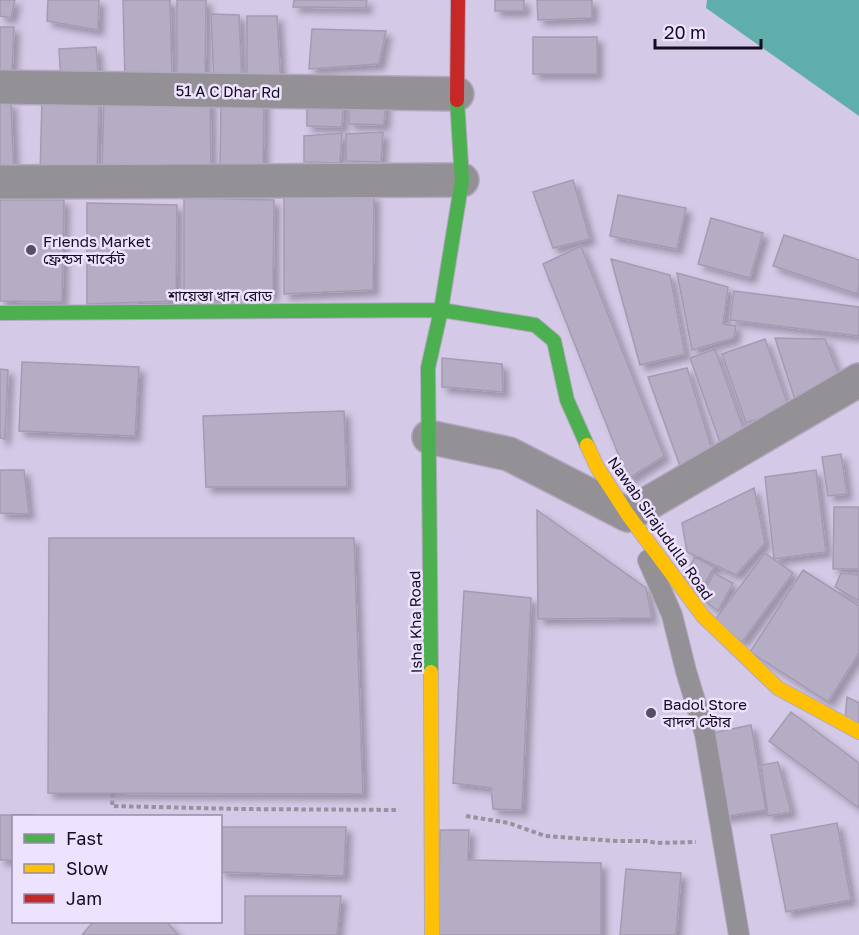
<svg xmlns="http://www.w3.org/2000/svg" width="859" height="935" viewBox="0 0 859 935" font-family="'Golos Text','Noto Sans Bengali',sans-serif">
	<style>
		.water { fill: #60aeab }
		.building { fill: #b5adc3; stroke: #a49bb2; stroke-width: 1.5; filter: url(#shadow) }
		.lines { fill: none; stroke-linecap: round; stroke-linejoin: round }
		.lane-casing { stroke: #b2a9c0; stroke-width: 22 }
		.street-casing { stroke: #b2a9c0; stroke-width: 36 }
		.fast-casing { stroke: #b2a9c0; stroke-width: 16 }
		.slow-casing { stroke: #b2a9c0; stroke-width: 16 }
		.jam-casing { stroke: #b2a9c0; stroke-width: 16 }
		.path { stroke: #98929f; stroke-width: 4; stroke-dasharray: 4.5 3; stroke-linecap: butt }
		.lane { stroke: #939196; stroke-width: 20 }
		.street { stroke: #939196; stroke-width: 33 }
		.fast { stroke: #4caf50; stroke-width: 14 }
		.slow { stroke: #ffc107; stroke-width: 14 }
		.jam { stroke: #c62828; stroke-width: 14 }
		.poi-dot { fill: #574e65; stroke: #ede3ff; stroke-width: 2 }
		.labels { text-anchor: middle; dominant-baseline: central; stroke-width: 5; stroke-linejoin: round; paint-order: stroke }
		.street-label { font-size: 15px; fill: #140c1f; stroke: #ede3ff }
		.poi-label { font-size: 15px; fill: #140c1f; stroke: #ede3ff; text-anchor: start }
	</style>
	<defs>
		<filter id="shadow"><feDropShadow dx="5.5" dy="5.5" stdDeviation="3" flood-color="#0004"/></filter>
	</defs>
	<rect width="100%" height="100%" fill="#d4c9e6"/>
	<!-- water -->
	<path class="water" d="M707,0H859V116L706,8Z"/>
	<!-- building -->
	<path class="building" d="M0,0H15L11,18L0,16Z
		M48,0H99L98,30L47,21Z
		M123,0H170L172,77L125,80Z
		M177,0H206L205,82L177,84Z
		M294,0H367L366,8L293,7Z
		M495,0H524V11H495Z
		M537,0H592V18L538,20Z
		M211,14L239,15L242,84L214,83Z
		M247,16H277L281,87L247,89Z
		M0,27H14L12,71L0,70Z
		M312,29L386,31L379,64L309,69Z
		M533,37H597V74H533Z
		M96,47L99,82H61L59,49Z
		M104,94L210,100L211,172L102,173Z
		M386,94L384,125L349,124V97Z
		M344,96L342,127L307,126V99Z
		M42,98L99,99L97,177L40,176Z
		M221,99H264L263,170L220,169Z
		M0,102L11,103L14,179H0Z
		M383,132L381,162L346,161V134Z
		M342,133L340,163L304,162V136Z
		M573,180L590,239L553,248L533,192Z
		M284,192L374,195L373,290L284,294Z
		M618,195L686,208L677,249L610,236Z
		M184,198L274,200L273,295L184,299Z
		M0,200H64L62,302L0,301Z
		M87,203L177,205L176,301L87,304Z
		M711,218L763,233L750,278L698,264Z
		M784,235L859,260V287L857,294L773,266Z
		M581,246L664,456L628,479L543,264Z
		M611,259L670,275L685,354L640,365Z
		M677,273L728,287L723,324L736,326L734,338L692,350Z
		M734,291L859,307V336L730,320Z
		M775,338L825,339L842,383L794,397Z
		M765,339L789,408L746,423L722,354Z
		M715,349L748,442L723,451L690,358Z
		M442,358L502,364L503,392L442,387Z
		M22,362L139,367L135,436L19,431Z
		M687,368L714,456L680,466L648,377Z
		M0,369L8,370L5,439L0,438Z
		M344,411L347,487H206L203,416Z
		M841,454L847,494L828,496L822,457Z
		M0,470H24L29,514L0,513Z
		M816,470L826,552L774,559L765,477Z
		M754,488L765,543L736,575L687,552L682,523Z
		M834,507H859V569H833Z
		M537,510L646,588L652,618L538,619Z
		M49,538H354L363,794L48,793Z
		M765,553L793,573L742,642L714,621Z
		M695,557L714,567L699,595L681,582Z
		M803,570L859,606V653L828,702L750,652Z
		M714,573L733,583L718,611L701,598Z
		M841,573L859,575V601L835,587Z
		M464,591L531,598L522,810L493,809L491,788L453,783Z
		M847,697L859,703V727L845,720Z
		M791,712L859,763V808L769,741Z
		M751,725L766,810L722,817L707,734Z
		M778,762L791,812L768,816L761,765Z
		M0,815H33V816H14V860H0Z
		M837,823L851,900L786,912L771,835Z
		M220,827H346L344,876L220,872Z
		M440,830H469L468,860L601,863V935H438Z
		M626,869L681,873L676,935H620Z
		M245,896H341L337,935H245Z
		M93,922H167L178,935H82Z"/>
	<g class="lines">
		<!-- lane casing -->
		<g class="lane-casing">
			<path id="lane" d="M648,560L672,615L686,671L705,734L739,935"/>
		</g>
		<!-- street casing -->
		<g class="street-casing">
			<path id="street" d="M0,87L457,94
				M0,182L462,180
				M429,437L509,454L628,515L859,380"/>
		</g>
		<!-- fast casing -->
		<g class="fast-casing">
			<path id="fast" d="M0,313L441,310L535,325L554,341L567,400L587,445
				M431,672L428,368L441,310L462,180L457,100"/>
		</g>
		<!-- slow casing -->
		<g class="slow-casing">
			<path id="slow" d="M587,445L597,467L628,515L703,616L778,688L859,732
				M431,672L432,935"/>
		</g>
		<!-- jam casing -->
		<g class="jam-casing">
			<path id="jam" d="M457,100L458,0"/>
		</g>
		<!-- path -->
		<path class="path" d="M113,793L112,806L241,809L399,810
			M466,816L509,823L545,836L615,841H646L657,843L696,842"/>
		<!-- lane -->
		<use href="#lane" class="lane"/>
		<!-- street -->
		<use href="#street" class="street"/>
		<!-- fast -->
		<use href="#fast" class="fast"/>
		<!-- slow -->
		<use href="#slow" class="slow"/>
		<!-- jam -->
		<use href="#jam" class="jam"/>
	</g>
	<!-- markers -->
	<g class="poi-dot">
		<circle cx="31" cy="250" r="6"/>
		<circle cx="651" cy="713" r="6"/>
	</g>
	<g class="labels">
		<!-- street labels -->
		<g class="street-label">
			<text transform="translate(228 91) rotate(1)">51 A C Dhar Rd</text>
			<text x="220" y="295">শায়েস্তা খান রোড</text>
			<text transform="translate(661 528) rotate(55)">Nawab Sirajudulla Road</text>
			<text transform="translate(415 622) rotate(-91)">Isha Kha Road</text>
		</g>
		<!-- poi labels -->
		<g class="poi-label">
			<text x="43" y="241">Friends Market<tspan x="43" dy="17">ফ্রেন্ডস মার্কেট</tspan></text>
			<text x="663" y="704">Badol Store<tspan x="663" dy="17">বাদল স্টোর</tspan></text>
		</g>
	</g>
	<!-- legend -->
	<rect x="12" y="815" width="210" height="108" fill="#ede3ff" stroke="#968da5" stroke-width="1.5"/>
	<rect x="24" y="834" width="30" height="9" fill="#4caf50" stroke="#968da5" stroke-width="1.5"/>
	<text x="66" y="845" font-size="18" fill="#140c1f">Fast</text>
	<rect x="24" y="864" width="30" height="9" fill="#ffc107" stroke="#968da5" stroke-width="1.5"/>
	<text x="66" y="875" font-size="18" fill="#140c1f">Slow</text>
	<rect x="24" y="894" width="30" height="9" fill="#c62828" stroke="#968da5" stroke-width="1.5"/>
	<text x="66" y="905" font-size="18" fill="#140c1f">Jam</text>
	<!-- scale -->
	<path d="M655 39v9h106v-9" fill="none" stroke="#140c1f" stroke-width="3"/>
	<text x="664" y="39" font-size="18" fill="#140c1f" stroke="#ede3ff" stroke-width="4.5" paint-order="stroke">20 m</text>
</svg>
